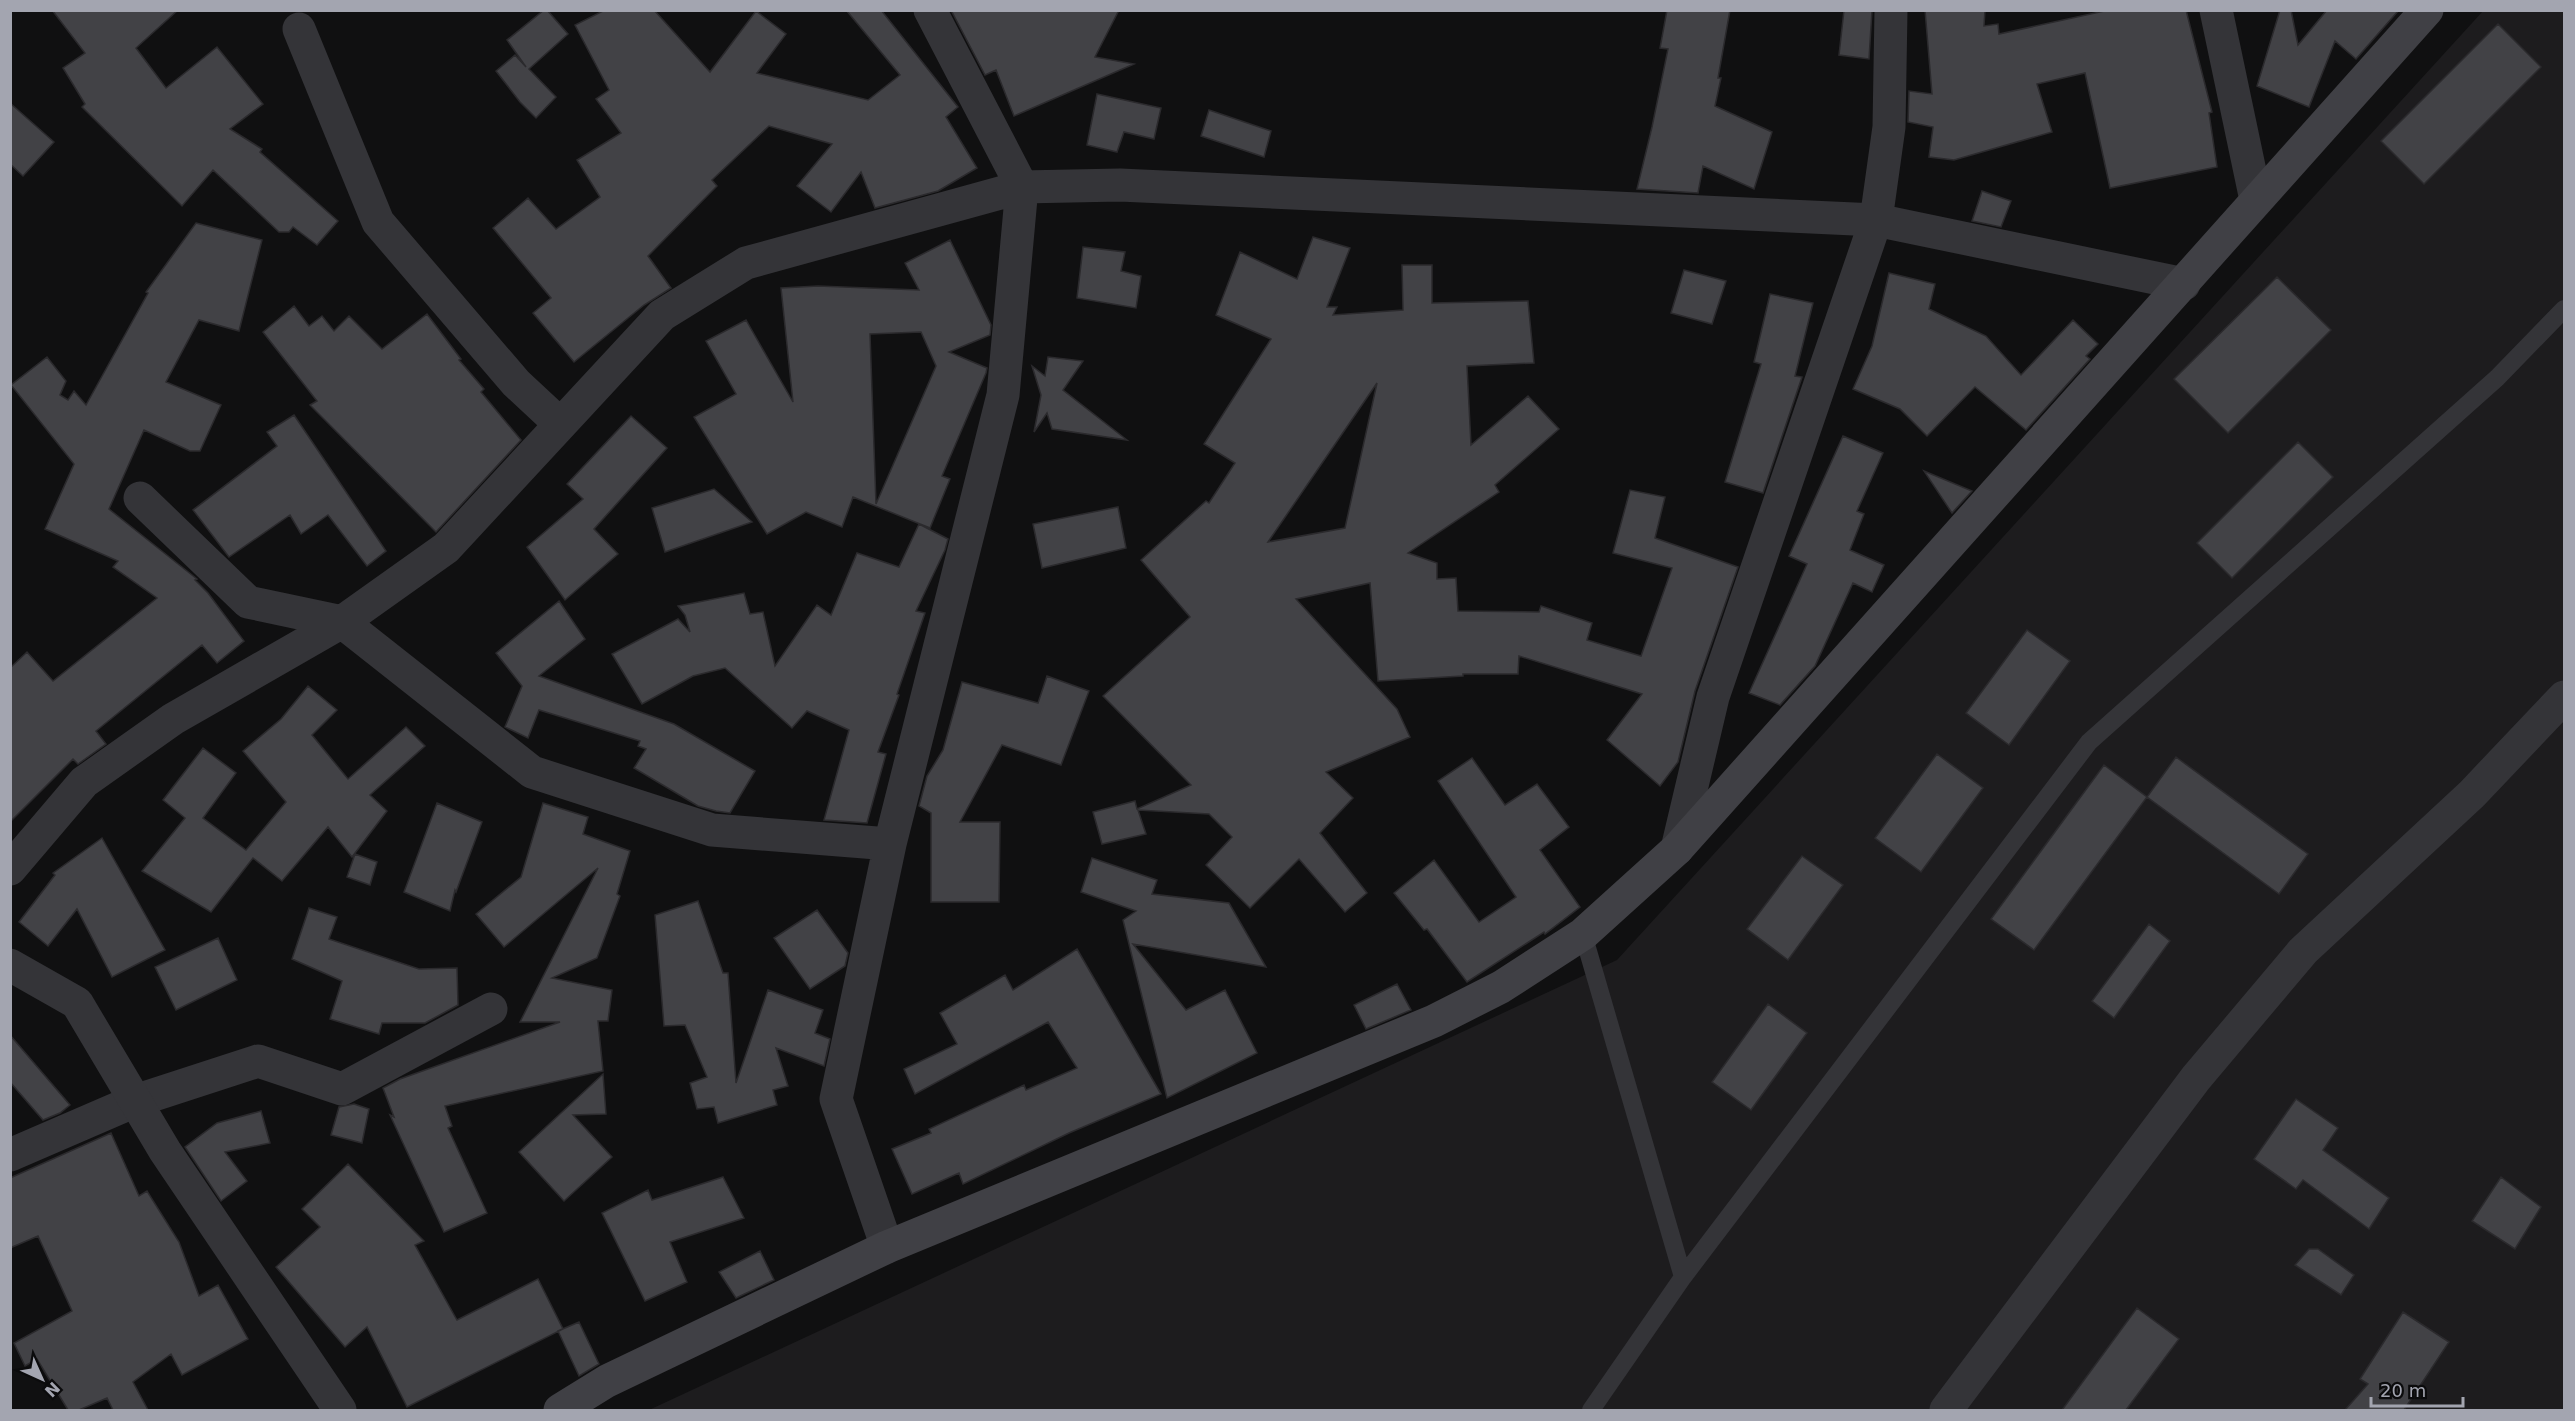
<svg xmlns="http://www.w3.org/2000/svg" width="2575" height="1421" viewBox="0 0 2575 1421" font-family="'DejaVu Sans',sans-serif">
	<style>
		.built { fill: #1d1c1e }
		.building { fill: #424246; stroke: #2b2a2d; stroke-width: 1.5; fill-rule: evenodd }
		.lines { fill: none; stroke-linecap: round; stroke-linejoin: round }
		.service { stroke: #343438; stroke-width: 18 }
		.minor { stroke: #343438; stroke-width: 33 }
		.tertiary { stroke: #343438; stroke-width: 33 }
		.secondary { stroke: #404045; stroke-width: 33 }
	</style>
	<rect width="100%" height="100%" fill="#101011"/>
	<!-- built -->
	<path class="built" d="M2483,11H2564V1410H649L1617,960Z"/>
	<!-- building -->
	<path class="building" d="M52,10H178L136,48L166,88L217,47L263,104L230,129L262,149L260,152L338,221L317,245L293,227L289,232H279L213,170L182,206L82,107L85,104L63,68L85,53Z
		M544,10H547L568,34L529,69L556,97L536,118L520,102L496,71L515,55L526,67L507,40Z
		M605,10H654L710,72L756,11L786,34L757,73L868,100L900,75L846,10H881L958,107L946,117L977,168L938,191L875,208L861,172L831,212L797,186L832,144L769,126L712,180L717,186L648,256L671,288L644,305L574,362L533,313L551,298L493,228L528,198L556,229L600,197L577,160L621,133L596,99L609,90L575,25Z
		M951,10H1119L1095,57L1134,64L1014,116L996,70L985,75Z
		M1667,10H1730L1718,78H1721L1715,106L1772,132L1754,189L1703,166L1698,193L1637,189L1652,127L1668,49L1660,48Z
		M1844,10H1872L1869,59L1839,55Z
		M1925,10H1985L1984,26L1998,24L1999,34L2109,10H2186L2212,112L2209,113L2217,167L2110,188L2085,73L2037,84L2052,132L1954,160L1929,157L1933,127L1908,122L1909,91L1932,94Z
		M2280,10H2291L2298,45L2327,10H2399L2356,59L2335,41L2309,107L2257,86Z
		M2498,24L2541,67L2424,184L2381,141Z
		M1097,94L1161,108L1154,139L1124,132L1117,152L1087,145Z
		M10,103L54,142L23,176L10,164Z
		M1209,110L1271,131L1264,157L1201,136Z
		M1982,191L2011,201L2001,227L1972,221Z
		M196,223L262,240L239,331L199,320L166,382L221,405L200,451H190L144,430L109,509L197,579L195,580L208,593L244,641L217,663L202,645L96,731L106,744L78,764L73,759L10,822V668L27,652L53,681L157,598L113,567L118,561L45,529L74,464L11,385L47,357L66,381L60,395L68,400L74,391L86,405L148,293L146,292Z
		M1313,237L1350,248L1327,307H1337L1333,315L1403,310L1402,265H1432V303L1528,301L1534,363L1467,366L1471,445L1528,396L1559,429L1495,485L1499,492L1408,553L1437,563V579L1456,578L1458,611L1539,612L1541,606L1592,623L1587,640L1641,656L1672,568L1613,553L1630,490L1665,497L1655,538L1738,567L1695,691L1678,762L1660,786L1607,740L1642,694L1519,656L1518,674H1463V676L1378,681L1370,583L1296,599L1397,709L1410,737L1326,772L1353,798L1320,833L1367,893L1345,912L1299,859L1250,908L1206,865L1232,837L1209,814L1138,810L1146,834L1102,844L1093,812L1135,801L1137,809L1191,785L1103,696L1190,617L1141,560L1206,501L1209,503L1235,463L1204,444L1271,339L1216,315L1240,252L1297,279ZM1377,383L1345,528L1268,542Z
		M950,240L991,325L990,335L949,352L987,368L986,373L942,476L950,479L930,528L853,497L842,527L806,512L767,534L694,417L736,394L706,341L746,320L793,402L781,288L818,286L919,290L905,263ZM921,332L936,366L876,504L870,334Z
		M1083,247L1125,252L1121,271L1141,276L1136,308L1077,298Z
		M1684,270L1726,281L1712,324L1671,313Z
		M1889,273L1935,284L1929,309L1986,336L2021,375L2073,320L2098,344L2086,356L2090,359L2026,430L1975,387L1927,436L1900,409L1853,389L1872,346Z
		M2277,277L2331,330L2228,433L2174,379Z
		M1770,294L1813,303L1795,376L1802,377L1763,493L1725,482L1761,364L1754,362Z
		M294,306L309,326L322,316L334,331L349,316L382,349L427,314L461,359L459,360L484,389L481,392L521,440L436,532L310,405L317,401L263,332Z
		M1048,357L1083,361L1063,390L1127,440L1052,429L1047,413L1034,432L1041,395L1032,366L1045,376Z
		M294,415L386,551L367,566L328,515L301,534L290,515L229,557L193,510L277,446L267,432Z
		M631,416L667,448L594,529L618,554L565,600L527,547L583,499L567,484Z
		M1843,436L1883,453L1857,511L1864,514L1850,550L1884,565L1872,592L1853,583L1815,666L1780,705L1749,693L1807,564L1789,556Z
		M2298,442L2333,477L2232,578L2197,543Z
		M1924,471L1972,491L1952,513Z
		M714,489L752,522L665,552L652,508Z
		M1118,507L1126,548L1042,568L1033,524Z
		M919,524L948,539L945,550L916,611L925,613L897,694L899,695L878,752L886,754L867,823L824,820L849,730L807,711L792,728L725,668L693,676L642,704L612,654L678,619L690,632L685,615L678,606L744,593L750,614L763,612L775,666L817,605L831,615L857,553L899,567Z
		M559,601L585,639L539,676L674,724L755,771L730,813L716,811L698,806L634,768L646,749L638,746L640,741L539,710L528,738L505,727L522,686L496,653Z
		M2027,630L2070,661L2009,745L1966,713Z
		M1047,676L1089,691L1061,765L1002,745L960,822H1000L999,902H931V813L919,806L927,776L943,750L962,682L1038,703Z
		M308,686L337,710L312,735L348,779L406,727L425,746L370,795L387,811L352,857L328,827L282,881L253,858L211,912L142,871L185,818L163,800L203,748L236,773L203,818L246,850L286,802L243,751L281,719Z
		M1937,754L1983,788L1921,872L1875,838Z
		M2176,757L2308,854L2279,894L2147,797Z
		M1472,758L1505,805L1537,784L1569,827L1540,850L1580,907L1545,934L1544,932L1467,982L1427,929L1424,930L1394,893L1434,860L1479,922L1516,897L1438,781Z
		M2104,765L2147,797L2034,950L1991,919Z
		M437,803L482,822L456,892L455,890L450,911L404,892Z
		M543,803L588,817L583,834L630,851L617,894L620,896L597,958L552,978L612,990L608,1021H598L603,1071L445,1106L452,1126L448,1128L487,1213L444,1232L390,1115L394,1117L383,1088L400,1079L560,1022H520L598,868L504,947L476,914L521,877Z
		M102,838L165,950L112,977L77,909L48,946L19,922L55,875L53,873Z
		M355,854L377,862L370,885L347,877Z
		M1802,856L1843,885L1788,960L1747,929Z
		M1092,858L1157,880L1152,894L1229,903L1266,967L1133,944L1186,1010L1225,990L1257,1053L1167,1098L1123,920L1136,911L1081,892Z
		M698,901L723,973H728L736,1083L768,990L823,1010L815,1033L830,1039L824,1066L776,1048L788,1086L773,1090L777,1105L718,1123L714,1107L697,1109L690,1083L707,1077L685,1025L664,1026L655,915Z
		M309,908L337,917L329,939L419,969L457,968L458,1005L425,1023H382L379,1034L330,1019L342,981L292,959Z
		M817,910L848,953L845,966L810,989L774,938Z
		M2149,924L2170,941L2114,1018L2092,1001Z
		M218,938L237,980L176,1010L155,967Z
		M1077,949L1161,1094L1069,1133L963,1184L959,1173L912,1194L892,1149L931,1133L929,1129L1024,1085L1026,1090L1077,1068L1048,1022L915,1094L904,1069L957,1044L940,1013L1005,975L1013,990Z
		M1397,984L1411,1010L1366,1029L1354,1005Z
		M1768,1004L1807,1033L1751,1110L1712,1082Z
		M10,1035L70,1105L60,1113L43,1120L10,1082Z
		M603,1074L606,1114L573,1115L612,1157L564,1201L519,1152Z
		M2296,1099L2338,1128L2323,1150L2389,1198L2369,1229L2303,1180L2296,1189L2254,1159Z
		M354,1104L369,1109L362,1143L331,1135L339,1107Z
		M261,1111L270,1143L225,1152L247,1181L221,1201L185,1147L217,1123Z
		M111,1133L139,1196L147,1191L179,1242L199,1296L218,1285L248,1339L182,1375L171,1354L133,1382L148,1410H113L107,1398L79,1410H68L37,1359L25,1366L14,1343L72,1311L38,1236L10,1248V1178Z
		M348,1164L424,1241L415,1245L457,1320L538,1279L563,1329L407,1407L367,1327L345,1347L276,1267L320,1227L302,1209Z
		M723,1177L744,1218L670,1242L687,1282L645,1301L602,1213L648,1190L652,1200Z
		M2501,1177L2541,1207L2515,1249L2472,1221Z
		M2309,1249H2318L2354,1275L2341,1295L2295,1265Z
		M760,1251L774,1280L736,1298L719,1272Z
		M2137,1308L2179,1339L2126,1410H2062Z
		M2403,1312L2449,1342L2404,1410H2345L2368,1384L2360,1379Z
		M579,1322L599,1364L579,1376L558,1331Z"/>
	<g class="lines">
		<!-- service -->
		<path class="service" d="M1583,934L1683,1277
			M1591,1410L1683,1277L2089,742L2497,378L2564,309"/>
		<!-- minor -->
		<path class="minor" d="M2216,10L2256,200
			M299,29L378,222L516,383L560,424
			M140,498L248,602L342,622L532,772L712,830L890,844
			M1677,849L1713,697L1876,220L1889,127L1891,10
			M10,869L84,782L173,719L342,622L446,548L662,315L746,263L1022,187L1120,185L1876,220L2184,284
			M10,1155L135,1101L258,1061L342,1089L491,1009
			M887,1247L836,1099L890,844L1003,395L1022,187L930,10
			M1946,1410L2196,1078L2303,951L2472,794L2564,697"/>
		<!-- tertiary -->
		<path class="tertiary" d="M10,965L77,1003L165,1151L340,1410"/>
		<!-- secondary -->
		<path class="secondary" d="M560,1410L607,1381L887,1247L1434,1021L1501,987L1583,934L1677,849L2427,10"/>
	</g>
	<!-- border -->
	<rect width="2575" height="1421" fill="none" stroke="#a3a5b0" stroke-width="24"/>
	<!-- north arrow -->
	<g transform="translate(42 1379) rotate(135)" stroke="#0b0b0c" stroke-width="4.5" paint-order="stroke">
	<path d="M0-4.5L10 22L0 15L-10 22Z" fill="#a3a5b0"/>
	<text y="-9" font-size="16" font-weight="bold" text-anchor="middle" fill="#a3a5b0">N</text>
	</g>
	<!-- scale -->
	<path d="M2371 1397v9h92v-9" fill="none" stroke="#a3a5b0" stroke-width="3"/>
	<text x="2380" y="1397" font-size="18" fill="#a3a5b0" stroke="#0b0b0c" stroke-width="4.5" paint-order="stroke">20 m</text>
</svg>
